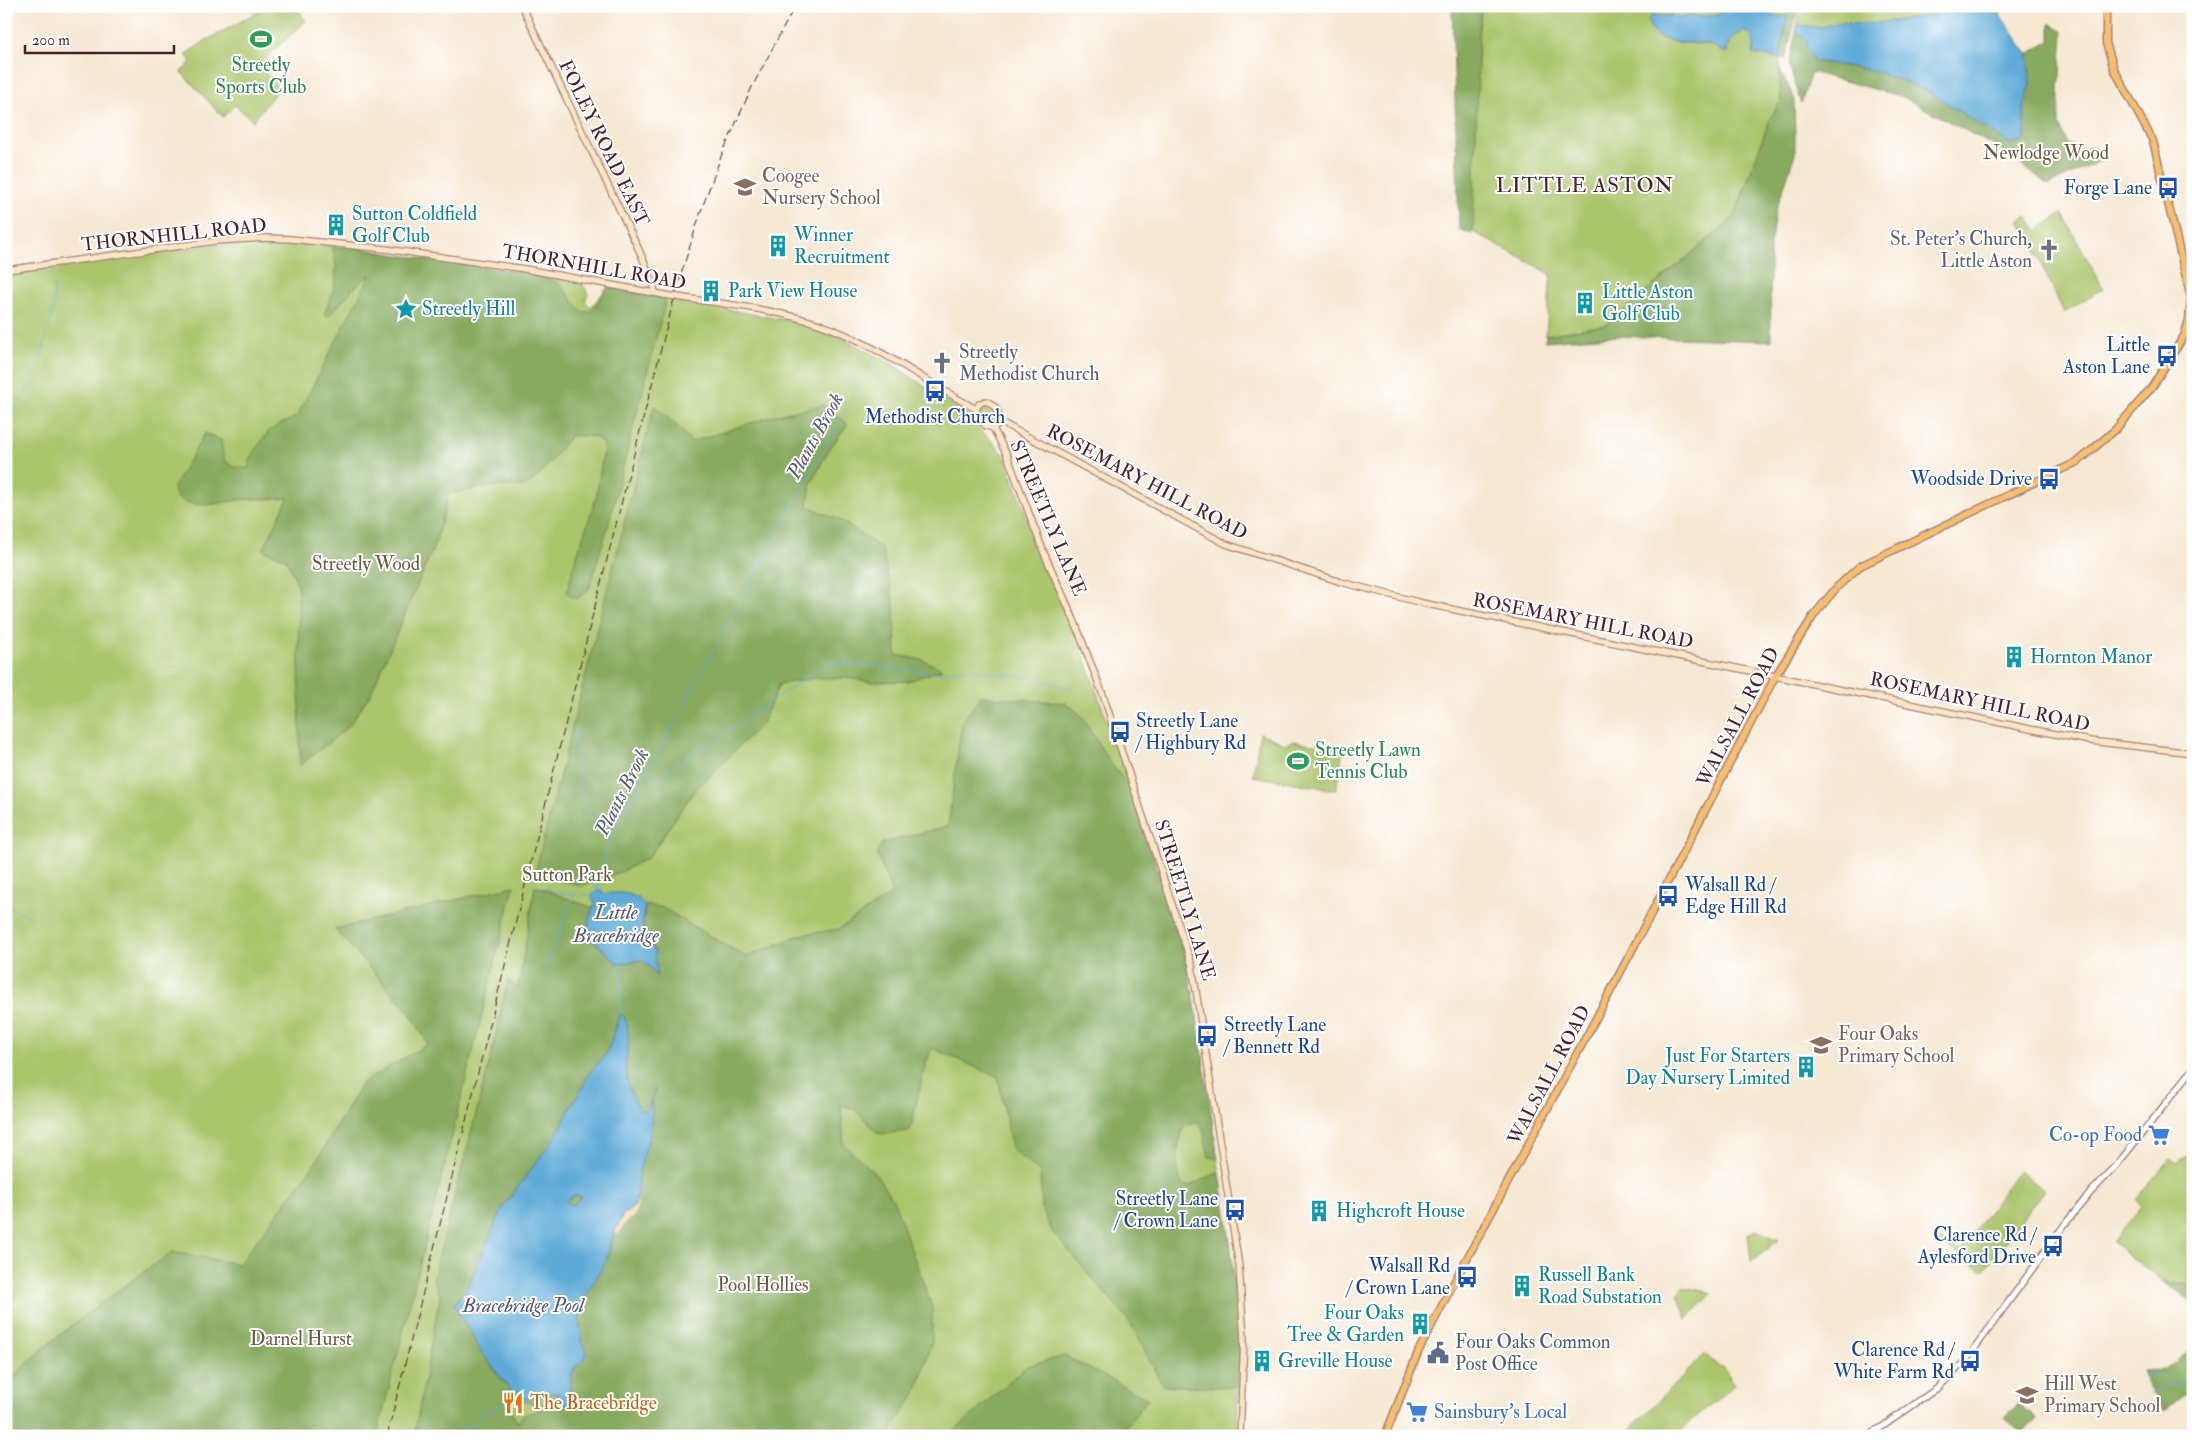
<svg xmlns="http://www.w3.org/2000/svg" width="2199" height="1442" viewBox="0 0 2199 1442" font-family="'IM FELL Double Pica',serif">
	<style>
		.green { fill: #aac56b; stroke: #7a724b }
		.forest { fill: #87aa5f; stroke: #686445; fill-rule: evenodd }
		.sand { fill: #eeda9e; stroke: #9c7c64 }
		.water { fill: #5fabd8; stroke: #546582; fill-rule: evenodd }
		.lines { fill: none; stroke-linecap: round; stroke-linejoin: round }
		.stream { stroke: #5fabd8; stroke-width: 1 }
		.tertiary-casing { stroke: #a0847e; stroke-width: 8 }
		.secondary-casing { stroke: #a0847e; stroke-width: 8 }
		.primary-casing { stroke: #a0847e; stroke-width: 9 }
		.tertiary { stroke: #fff; stroke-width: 5 }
		.secondary { stroke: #fde5c5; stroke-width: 5.5 }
		.primary { stroke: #f9be6d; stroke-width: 6 }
		.rail { stroke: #4a1f2b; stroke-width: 1; stroke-dasharray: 8 4; stroke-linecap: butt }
		.secondary-bridge-casing { stroke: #a0847e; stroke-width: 8; stroke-linecap: butt }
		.secondary-bridge { stroke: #fde5c5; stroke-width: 5.5 }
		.labels { text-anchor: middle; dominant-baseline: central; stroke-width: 4; stroke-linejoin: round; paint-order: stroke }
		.leisure-label { font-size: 19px; fill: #27864d; stroke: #fff }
		.street-label { font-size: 19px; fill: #4a1f2b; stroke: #fff }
		.park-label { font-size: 19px; fill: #6c5941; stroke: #fff }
		.education-label { font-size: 19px; fill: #785e54; stroke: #fff; text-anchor: start }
		.transit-label { font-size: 19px; fill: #164399; stroke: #fff; text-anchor: end }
		.culture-label { font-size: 19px; fill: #0d838f; stroke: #fff; text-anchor: start }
		.worship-label { font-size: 19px; fill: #5b616d; stroke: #fff; text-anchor: end }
		.shop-label { font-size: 19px; fill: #366cbe; stroke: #fff; text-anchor: end }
		.service-label { font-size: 19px; fill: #4e5e75; stroke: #fff; text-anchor: start }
		.food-label { font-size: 19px; fill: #c56008; stroke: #fff; text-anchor: start }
		.water-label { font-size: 20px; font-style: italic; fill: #525770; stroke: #fff }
		.quarter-label { font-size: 21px; letter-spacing: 1px; fill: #4a1f2b; stroke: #fff }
	</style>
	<rect width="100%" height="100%" fill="#fff"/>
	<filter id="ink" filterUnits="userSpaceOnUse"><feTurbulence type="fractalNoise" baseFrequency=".02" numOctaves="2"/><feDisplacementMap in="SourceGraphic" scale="10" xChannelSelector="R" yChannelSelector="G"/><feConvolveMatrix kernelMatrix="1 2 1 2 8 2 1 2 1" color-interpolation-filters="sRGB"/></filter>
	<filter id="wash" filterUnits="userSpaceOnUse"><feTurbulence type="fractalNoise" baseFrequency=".0096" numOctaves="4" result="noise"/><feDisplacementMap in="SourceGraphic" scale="20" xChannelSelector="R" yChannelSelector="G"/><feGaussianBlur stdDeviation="1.12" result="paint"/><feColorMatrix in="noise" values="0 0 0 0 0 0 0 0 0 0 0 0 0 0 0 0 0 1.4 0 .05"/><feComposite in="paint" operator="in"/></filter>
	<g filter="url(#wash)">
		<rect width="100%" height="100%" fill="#f6e8d2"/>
		<!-- green -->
		<path class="green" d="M269,6H295L306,21L258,65L279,88L253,121L235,105L223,117L181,72L191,62L186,54L205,41Z
			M1452,6H1729L1719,15L1683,17L1652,15L1676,42L1714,46L1727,52C1729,39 1733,35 1746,31L1753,37L1755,46L1772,58H1780L1781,101L1770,119L1734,218L1606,325L1546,335L1551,274L1473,232L1460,207Z
			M1744,6H1789L1787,16H1772L1766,9Z
			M1802,6H2006L2000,15L1984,8L1871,24L1835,23L1822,27L1797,25Z
			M2062,213L2103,288L2064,313L2029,237L2019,221L2027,216L2037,231Z
			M249,241L296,242L339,247L350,246L390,254L530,273L582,283L588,294L585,301L591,307L608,287L795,322L844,339L892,364L969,416C978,431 993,440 1004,455L1042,555L1072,621L1113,738L1111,740L1112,742L1115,743L1125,770L1182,943L1194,998L1231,1250L1240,1338L1237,1436H6V273L141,254Z
			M983,405L989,406C995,410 998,417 993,423L987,424L980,415V410Z
			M1260,733L1285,744L1293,741L1343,749L1336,790L1253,776Z
			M2193,1151V1302L2128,1255L2113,1242L2142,1207L2136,1200L2170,1158L2177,1163Z
			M2019,1170L2044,1190L1983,1271L1938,1241L1940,1239L1960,1251Z
			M1756,1230L1779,1240L1751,1262L1748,1234Z
			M1683,1287L1713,1293L1687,1319L1678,1294Z
			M1705,1354L1720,1368L1722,1367L1731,1376L1729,1378L1735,1384L1674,1436H1623Z"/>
		<!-- forest -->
		<path class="forest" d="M1452,6H1482L1479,29L1473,232L1471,234L1459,229Z
			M1789,6H1799L1785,59L1780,58Z
			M2050,23L2063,32L2059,91V124L2068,144L2079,149L2095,147L2106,158L2049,185L2000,149L1903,97L1811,72L1801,104L1789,65L1796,31L1807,41L1814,61L1872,70L1926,90L2011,145L2025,141L2024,107L2030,87L2028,54L2050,41Z
			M1779,68L1794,98L1795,137V154L1775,214L1770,246L1771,341L1612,336L1545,341L1546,335L1606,325L1734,218L1770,119L1781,101Z
			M350,246L390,254L530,273L559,283L582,312L591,311L608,287L666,299L608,526L589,589L576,599L567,593L573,567L596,498L604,446L596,437L572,435C554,454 547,472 525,487C498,484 475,488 449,494L435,544L371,693L348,727L300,765L298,585L286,559L263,550L288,498C275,499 261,499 248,499C219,501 206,511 178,499L173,488L205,433L221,440L224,460L234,467L248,468L252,454L270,430L297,416L371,274L355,287L329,316L324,315C334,288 340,277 333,248Z
			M823,405L848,424L830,448L811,483L808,506L842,521L882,549L894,604L896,655L923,660L942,669L909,681L872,682L845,678H816L779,684L763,722L692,794L649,857L623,871L580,886L535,873L654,406L676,424L691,442L776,415Z
			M981,696L1066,703L1082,716L1109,761L1131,789L1182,943L1194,998L1218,1159L1209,1157L1203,1129L1198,1121L1185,1125C1176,1144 1175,1166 1182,1186H1189L1220,1172L1231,1250L1240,1338L1238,1387L1163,1386L1131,1324L1052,1231L1042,1209L1040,1172L1012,1150L998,1077L932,1048L925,1066L910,1131L879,1134L854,1109L841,1105L844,1145L873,1171L894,1201L932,1307V1341L916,1393L887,1436H414L440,1296L433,1279L491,1056L508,980L518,988L535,886L593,908L589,917L594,942L616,961L624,963L642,960L651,968L654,948C640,935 644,922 645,905L661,907L746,957L800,935L839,929L892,893L877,854L882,843L948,826L962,722ZM619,1017L628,1033L626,1067L628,1085L633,1100L640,1110L647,1112L655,1089L652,1100L651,1130L639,1172L636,1201L623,1215L611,1240L609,1255L583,1301L579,1319L583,1345L586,1350L571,1376L569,1390L578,1396L555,1402L558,1393C545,1392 536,1400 521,1396C502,1391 465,1323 454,1304L468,1286L503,1207L556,1136L572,1104L582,1089L588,1075L607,1053ZM511,1392L517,1399L542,1406L540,1410C530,1413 522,1413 518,1423L504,1402L503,1397Z
			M514,886L377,1436H6C6,1422 3,1404 6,1390C12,1363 144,1272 172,1252L239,1264L314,1165L362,1083L428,1044L410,1013L335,929Z
			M575,1195H582L575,1204L570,1205L566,1201Z
			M2165,1282L2193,1284V1302Z
			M2193,1342V1390L2163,1410L2142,1371L2164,1370L2187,1352Z
			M1065,1356L1148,1399L1124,1429L1114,1436H949L1027,1366Z
			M2019,1403L2037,1419L2022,1435L2005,1417Z"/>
		<!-- sand -->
		<path class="sand" d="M636,1201L639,1202L635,1216L625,1224L619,1235L615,1233L623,1215L635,1206Z"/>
		<!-- water -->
		<path class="water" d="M1729,6L1766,9L1772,16H1787L1780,58L1753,54C1755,43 1754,38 1746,31C1733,35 1729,39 1727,52H1723C1720,50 1716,47 1713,46C1691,38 1651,51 1648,19L1652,15L1683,17L1719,15Z
			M1984,8L2000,15L2028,54L2030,87L2024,107L2025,141L2011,145L1926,90L1872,70L1814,61L1806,47L1807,41L1796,31L1797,25L1822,27L1835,23L1871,24Z
			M598,889L602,890L603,894C620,892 633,891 645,905L642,922L644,936L655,952L657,977L651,968L642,960L618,964C599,942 578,937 595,904L591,896Z
			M621,1014C634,1028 625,1050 626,1067C626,1083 631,1097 640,1110L647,1111L655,1089L652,1100L651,1130L639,1172L635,1206L623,1215L611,1240L606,1261L583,1301L579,1319L583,1345L587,1353L585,1358L573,1370L569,1390L578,1396L574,1404H555L558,1393C541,1392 529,1406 511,1391L478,1347L454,1304L468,1286L503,1207L556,1136L572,1104L582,1089L588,1075L607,1053ZM575,1195L581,1196L575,1204L570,1205L566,1201Z"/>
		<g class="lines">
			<!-- stream -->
			<path class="stream" d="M53,272V277
				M49,328L54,303V286
				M6,417C31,391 39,368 47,334
				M574,730L581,797L614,832
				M645,772L656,779L830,662L938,673L966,669L1031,678L1068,688L1074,686
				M593,883L597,888
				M533,885L555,892L577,894
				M598,889L610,839L874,358
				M581,894L591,896
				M6,907L30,916
				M621,964V1015
				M544,972L568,907L575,894
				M2143,1375L2163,1377L2173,1384L2193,1378
				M2151,1394L2170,1384
				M452,1436L462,1428L476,1424L482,1414L506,1402"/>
		</g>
	</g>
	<g filter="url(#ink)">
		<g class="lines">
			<!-- tertiary casing -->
			<g class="tertiary-casing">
				<path id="tertiary" d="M1869,1436L1939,1387L1967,1359L2065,1224L2091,1192L2116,1166L2193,1069"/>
			</g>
			<!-- secondary casing -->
			<g class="secondary-casing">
				<path id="secondary" d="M522,6L639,250L653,282L655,293
					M6,270L216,241L266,238L291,239L385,249L525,269L665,295
					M677,297C723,304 774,309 819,324C875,343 924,381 976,409
					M986,401C996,405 1001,414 998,424L993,428L986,426L979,419L976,409L980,403Z
					M999,421L1226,544L1341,582L1422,603L2040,731L2090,741L2193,753
					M993,428L1007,455L1044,553L1074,620L1103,695L1192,965L1239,1266L1244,1338L1240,1436"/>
			</g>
			<!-- primary casing -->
			<g class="primary-casing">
				<path id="primary" d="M1385,1436L1419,1350L1450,1290L1609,994L1776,675L1814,615L1837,587L1860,566L2079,461L2115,430L2152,387L2184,336L2189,320L2191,298L2153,141L2114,69L2106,43V6"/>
			</g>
			<!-- tertiary -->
			<use href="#tertiary" class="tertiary"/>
			<!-- secondary -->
			<use href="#secondary" class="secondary"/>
			<!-- primary -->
			<use href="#primary" class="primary"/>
			<!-- rail -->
			<path class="rail" d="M387,1436L596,602L677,287L702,208L722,154L752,87L795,6"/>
			<!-- secondary-bridge casing -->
			<g class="secondary-bridge-casing">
				<path id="secondary-bridge" d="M665,295L677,297"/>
			</g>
			<!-- secondary-bridge -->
			<use href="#secondary-bridge" class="secondary-bridge"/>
		</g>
	</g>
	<!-- icons -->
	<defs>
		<g id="stadium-bare" transform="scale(1.725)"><path d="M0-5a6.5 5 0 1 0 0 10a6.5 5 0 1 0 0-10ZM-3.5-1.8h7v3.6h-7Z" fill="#2e9e5b" stroke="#fff" stroke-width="2.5" paint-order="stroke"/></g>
		<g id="school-bare" transform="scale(1.725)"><path d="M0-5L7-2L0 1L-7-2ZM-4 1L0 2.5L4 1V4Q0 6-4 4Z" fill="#8d6e63" stroke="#fff" stroke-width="2.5" paint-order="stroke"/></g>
		<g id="bus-bare" transform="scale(1.725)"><path d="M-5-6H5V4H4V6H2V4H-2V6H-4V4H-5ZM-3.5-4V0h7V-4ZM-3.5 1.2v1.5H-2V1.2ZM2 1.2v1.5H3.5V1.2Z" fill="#1a4fb4" stroke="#fff" stroke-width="2.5" paint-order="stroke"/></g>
		<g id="building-bare" transform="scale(1.725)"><path d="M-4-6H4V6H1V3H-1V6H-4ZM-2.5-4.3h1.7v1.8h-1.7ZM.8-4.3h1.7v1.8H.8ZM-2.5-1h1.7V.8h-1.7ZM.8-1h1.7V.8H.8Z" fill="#0f9aa8" stroke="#fff" stroke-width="2.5" paint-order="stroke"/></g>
		<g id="church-bare" transform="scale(1.725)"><path d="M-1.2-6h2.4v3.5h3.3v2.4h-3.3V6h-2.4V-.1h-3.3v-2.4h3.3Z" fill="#6b7280" stroke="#fff" stroke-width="2.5" paint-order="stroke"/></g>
		<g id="sight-bare" transform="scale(1.725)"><path d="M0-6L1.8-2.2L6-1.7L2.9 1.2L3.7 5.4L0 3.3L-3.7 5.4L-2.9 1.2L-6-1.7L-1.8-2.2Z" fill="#0f9aa8" stroke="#fff" stroke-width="2.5" paint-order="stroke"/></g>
		<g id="supermarket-bare" transform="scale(1.725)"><path d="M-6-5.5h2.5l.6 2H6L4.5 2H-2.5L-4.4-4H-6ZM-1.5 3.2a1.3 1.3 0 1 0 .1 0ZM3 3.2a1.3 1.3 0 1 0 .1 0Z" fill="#3f7fe0" stroke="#fff" stroke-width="2.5" paint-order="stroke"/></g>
		<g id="civic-bare" transform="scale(1.725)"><path d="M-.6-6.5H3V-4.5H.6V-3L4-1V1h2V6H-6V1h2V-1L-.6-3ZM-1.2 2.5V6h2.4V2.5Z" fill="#5c6f8a" stroke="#fff" stroke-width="2.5" paint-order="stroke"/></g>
		<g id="restaurant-bare" transform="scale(1.725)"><path d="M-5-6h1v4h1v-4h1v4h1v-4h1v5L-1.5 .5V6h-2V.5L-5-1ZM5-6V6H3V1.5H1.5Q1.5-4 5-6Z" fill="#e8710a" stroke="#fff" stroke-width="2.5" paint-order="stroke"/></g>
	</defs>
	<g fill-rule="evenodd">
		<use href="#stadium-bare" x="261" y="39"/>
		<use href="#school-bare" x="745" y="187"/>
		<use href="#bus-bare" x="2168" y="188"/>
		<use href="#building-bare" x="336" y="225"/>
		<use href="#building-bare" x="778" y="246"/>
		<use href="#church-bare" x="2049" y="250"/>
		<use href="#building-bare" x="711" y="291"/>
		<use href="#building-bare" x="1585" y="303"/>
		<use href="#sight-bare" x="406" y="309"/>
		<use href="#bus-bare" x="2167" y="356"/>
		<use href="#church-bare" x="942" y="363"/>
		<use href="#bus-bare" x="935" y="391"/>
		<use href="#bus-bare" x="2049" y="479"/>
		<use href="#building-bare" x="2014" y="657"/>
		<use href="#bus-bare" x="1120" y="732"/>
		<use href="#stadium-bare" x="1298" y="761"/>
		<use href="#bus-bare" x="1668" y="896"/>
		<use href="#bus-bare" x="1207" y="1036"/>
		<use href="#school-bare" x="1821" y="1045"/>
		<use href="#building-bare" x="1806" y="1067"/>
		<use href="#supermarket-bare" x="2159" y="1135"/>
		<use href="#bus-bare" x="1235" y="1210"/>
		<use href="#building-bare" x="1319" y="1211"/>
		<use href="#bus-bare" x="2053" y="1246"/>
		<use href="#bus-bare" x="1467" y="1277"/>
		<use href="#building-bare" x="1522" y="1286"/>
		<use href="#building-bare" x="1420" y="1324"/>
		<use href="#civic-bare" x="1438" y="1353"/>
		<use href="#building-bare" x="1262" y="1361"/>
		<use href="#bus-bare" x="1970" y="1361"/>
		<use href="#school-bare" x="2027" y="1395"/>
		<use href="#restaurant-bare" x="513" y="1403"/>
		<use href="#supermarket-bare" x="1417" y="1412"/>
	</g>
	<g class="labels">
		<!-- leisure labels -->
		<g class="leisure-label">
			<text x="261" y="65">Streetly<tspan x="261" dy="22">Sports Club</tspan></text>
			<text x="1315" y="750" text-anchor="start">Streetly Lawn<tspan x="1315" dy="22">Tennis Club</tspan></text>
		</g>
		<!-- street labels -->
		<g class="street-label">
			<text transform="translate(604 143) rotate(64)">FOLEY ROAD EAST</text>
			<text transform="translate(174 235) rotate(-6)">THORNHILL ROAD</text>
			<text transform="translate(594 267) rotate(10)">THORNHILL ROAD</text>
			<text transform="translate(1147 482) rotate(28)">ROSEMARY HILL ROAD</text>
			<text transform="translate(1048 518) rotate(67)">STREETLY LANE</text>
			<text transform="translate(1583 621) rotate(11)">ROSEMARY HILL ROAD</text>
			<text transform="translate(1980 702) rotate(12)">ROSEMARY HILL ROAD</text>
			<text transform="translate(1738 717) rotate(-62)">WALSALL ROAD</text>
			<text transform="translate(1185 900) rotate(73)">STREETLY LANE</text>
			<text transform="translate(1549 1075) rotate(-62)">WALSALL ROAD</text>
		</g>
		<!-- park labels -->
		<g class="park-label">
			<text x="2046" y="153">Newlodge Wood</text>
			<text x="366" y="564">Streetly Wood</text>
			<text x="567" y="875">Sutton Park</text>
			<text x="763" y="1285">Pool Hollies</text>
			<text x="301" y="1339">Darnel Hurst</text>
		</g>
		<!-- education labels -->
		<g class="education-label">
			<text x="762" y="176">Coogee<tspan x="762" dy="22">Nursery School</tspan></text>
			<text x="1838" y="1034">Four Oaks<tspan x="1838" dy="22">Primary School</tspan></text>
			<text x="2044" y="1384">Hill West<tspan x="2044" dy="22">Primary School</tspan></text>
		</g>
		<!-- transit labels -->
		<g class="transit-label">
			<text x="2152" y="188">Forge Lane</text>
			<text x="2150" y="345">Little<tspan x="2150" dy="22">Aston Lane</tspan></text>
			<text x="935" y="417" text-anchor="middle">Methodist Church</text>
			<text x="2032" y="479">Woodside Drive</text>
			<text x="1136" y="721" text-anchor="start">Streetly Lane<tspan x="1136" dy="22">/ Highbury Rd</tspan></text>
			<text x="1685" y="885" text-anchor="start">Walsall Rd /<tspan x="1685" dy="22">Edge Hill Rd</tspan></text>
			<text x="1224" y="1025" text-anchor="start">Streetly Lane<tspan x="1224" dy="22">/ Bennett Rd</tspan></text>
			<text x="1218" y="1199">Streetly Lane<tspan x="1218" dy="22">/ Crown Lane</tspan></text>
			<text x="2036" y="1235">Clarence Rd /<tspan x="2036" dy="22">Aylesford Drive</tspan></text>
			<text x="1450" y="1266">Walsall Rd<tspan x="1450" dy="22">/ Crown Lane</tspan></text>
			<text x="1954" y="1350">Clarence Rd /<tspan x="1954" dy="22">White Farm Rd</tspan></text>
		</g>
		<!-- culture labels -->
		<g class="culture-label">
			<text x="352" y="214">Sutton Coldfield<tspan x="352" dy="22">Golf Club</tspan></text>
			<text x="794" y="235">Winner<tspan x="794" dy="22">Recruitment</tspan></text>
			<text x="728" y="291">Park View House</text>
			<text x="1602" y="292">Little Aston<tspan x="1602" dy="22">Golf Club</tspan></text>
			<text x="422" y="309">Streetly Hill</text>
			<text x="2030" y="657">Hornton Manor</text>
			<text x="1790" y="1056" text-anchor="end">Just For Starters<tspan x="1790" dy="22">Day Nursery Limited</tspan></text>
			<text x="1336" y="1211">Highcroft House</text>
			<text x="1538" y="1275">Russell Bank<tspan x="1538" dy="22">Road Substation</tspan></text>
			<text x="1404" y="1313" text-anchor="end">Four Oaks<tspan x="1404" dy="22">Tree &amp; Garden</tspan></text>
			<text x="1278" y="1361">Greville House</text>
		</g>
		<!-- worship labels -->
		<g class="worship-label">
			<text x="2032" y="239">St. Peter's Church,<tspan x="2032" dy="22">Little Aston</tspan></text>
			<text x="959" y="352" text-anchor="start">Streetly<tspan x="959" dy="22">Methodist Church</tspan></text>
		</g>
		<!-- shop labels -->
		<g class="shop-label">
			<text x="2142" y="1135">Co-op Food</text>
			<text x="1434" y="1412" text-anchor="start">Sainsbury's Local</text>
		</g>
		<!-- service labels -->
		<g class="service-label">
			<text x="1455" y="1342">Four Oaks Common<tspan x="1455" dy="22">Post Office</tspan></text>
		</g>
		<!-- food labels -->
		<g class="food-label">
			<text x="530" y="1403">The Bracebridge</text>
		</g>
		<!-- water labels -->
		<g class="water-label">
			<text transform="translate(815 436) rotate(-61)">Plants Brook</text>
			<text transform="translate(622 792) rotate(-63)">Plants Brook</text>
			<text x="616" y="912">Little<tspan x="616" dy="23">Bracebridge</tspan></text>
			<text x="523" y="1305">Bracebridge Pool</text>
		</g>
		<!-- quarter labels -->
		<g class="quarter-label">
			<text x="1585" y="185">LITTLE ASTON</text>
		</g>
	</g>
	<!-- margin -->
	<rect width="2199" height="1442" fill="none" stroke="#fff" stroke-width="25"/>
	<!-- scale -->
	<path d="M25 45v8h149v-8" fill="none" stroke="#4a1f2b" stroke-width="2.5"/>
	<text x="32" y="45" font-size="15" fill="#4a1f2b" stroke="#ffffff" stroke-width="4" paint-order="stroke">200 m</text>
</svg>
